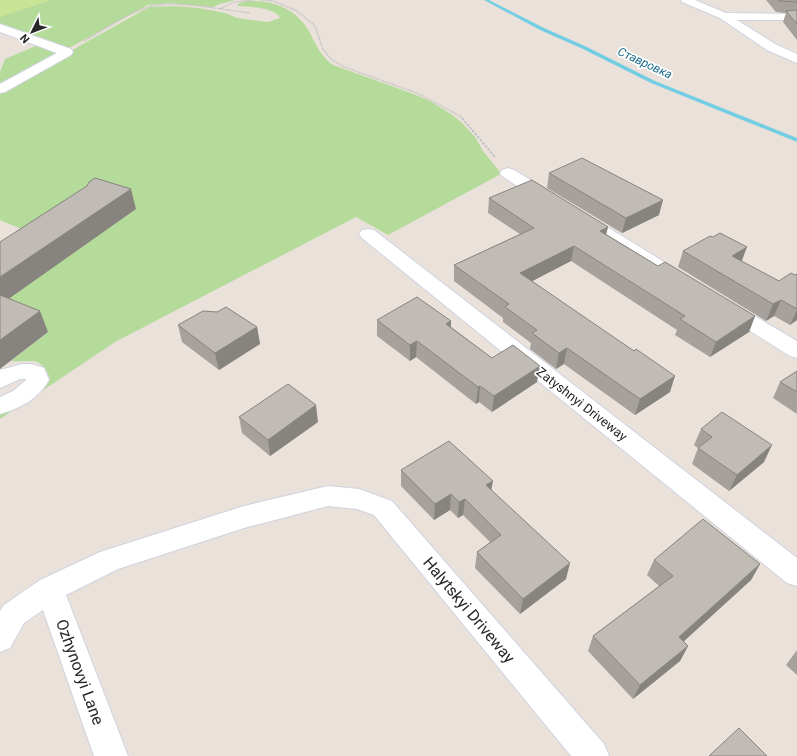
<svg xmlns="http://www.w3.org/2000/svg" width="797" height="756" viewBox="0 0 797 756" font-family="Roboto,sans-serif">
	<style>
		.green { fill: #b5db9a }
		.pitch { fill: #c8e296 }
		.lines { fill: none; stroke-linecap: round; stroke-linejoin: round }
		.stream { fill: #74cee3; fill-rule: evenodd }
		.minor-casing { stroke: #cfd3df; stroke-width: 2 }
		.path-far1 { stroke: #c3c3c3; stroke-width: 1.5; stroke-dasharray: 1.5 1; stroke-linecap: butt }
		.path { stroke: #c3c3c3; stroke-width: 2; stroke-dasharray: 2.5 1.5; stroke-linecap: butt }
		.minor { fill: #fff; fill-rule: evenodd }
		.wall { fill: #a6a19d }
		.shaded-wall { fill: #87837f }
		.building { fill: #c1bbb6; stroke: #87837f }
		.labels { text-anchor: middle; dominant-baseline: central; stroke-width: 3.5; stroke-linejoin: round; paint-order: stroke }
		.far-water-label { font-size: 12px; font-style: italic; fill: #186c8b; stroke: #fff }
		.street-label { font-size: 13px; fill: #272727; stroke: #fff }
		.near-street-label { font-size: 16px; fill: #272727; stroke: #fff }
	</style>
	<rect width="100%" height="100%" fill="#e9e1da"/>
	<!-- green -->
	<path class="green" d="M0,0H235L220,4L213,7L170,3L148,5L69,48L0,26Z
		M245,1C272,0 296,7 310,33C316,45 321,57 333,65L411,93L430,101L451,114L461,122L475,137L483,151L500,172L499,175L388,235L356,217L115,342L0,419V410L45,385L50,378C40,354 31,363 11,361L48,332L0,313L28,232L0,220V94L74,49L149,7L174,6L199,8L225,13L237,18L268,22L280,18C275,7 249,7 238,6V4Z
		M38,45L59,53L0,86V72L5,59Z"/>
	<!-- pitch -->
	<path class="pitch" d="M0,0H52L0,17Z"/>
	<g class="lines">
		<!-- stream -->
		<path class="stream" d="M484,0H489L544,28L587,47L655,81L797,138V142L651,83L583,49L540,30Z"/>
		<!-- minor casing -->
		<g class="minor-casing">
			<path id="minor" d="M681,0H695L726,13L797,14V20H737L775,44L797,54V63L767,50L720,18L682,2Z
				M0,24L71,49L73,52L71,55L5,92L0,93V84L57,53L0,32Z
				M508,168L514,170L555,195L557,199L555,203L549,204L543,203L502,176L500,173L502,170Z
				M580,213L586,214L687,276L690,280L687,284L680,286L673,284L574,222L571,218L574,214Z
				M368,229L374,230L797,558V586L787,583L362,238L359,234L362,230Z
				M727,302L734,304L797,341V358L790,356L720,312L717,308L720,304Z
				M22,364H31L44,368L49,380C38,399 21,408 0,414V397L13,391L27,379H20L0,388V370Z
				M328,486L359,489L392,501L604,744L609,756H571L374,515L357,509L328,506L244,528L118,569L66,595L128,756H94L43,610L24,623L10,648L0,652V611L4,605L40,580L100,552L244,506Z"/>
		</g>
		<!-- path-far1 -->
		<path class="path-far1" d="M261,0L272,1
			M271,0L297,11L315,26L323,49L332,60L344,67L417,93L460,116L463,119
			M219,9L234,2L255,0
			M84,41C105,29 129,12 152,6C173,0 226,10 250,13"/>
		<!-- path -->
		<path class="path" d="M462,118L495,157"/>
		<!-- minor -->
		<use href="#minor" class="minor"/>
	</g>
	<!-- wall -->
	<path class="wall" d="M766,0H797V40L783,22L786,13L776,12Z
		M549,173L659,215L622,233L547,188Z
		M489,198L608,227L606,234L658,266L755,316L749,332L710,357L675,335L677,330L571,261L532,281L670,392L635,415L564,364L556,369L530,349L531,343L503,322V318L454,281V265L520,234L488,213Z
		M683,251L741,261L779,281L797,274V320L790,325L774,316L766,321L678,267Z
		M377,320L451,321V327L492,358L537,382L492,412L479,402L476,404L416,357L410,361L377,336Z
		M178,325L257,327L260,344L219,370L182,342Z
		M797,371V414L773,398L780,382Z
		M239,417L318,422L270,456L242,433Z
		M701,429L764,462L729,491L692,464L698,448L694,445Z
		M401,470L491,490L566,579L520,614L475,568L477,552L490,542L463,515L458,518L450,510L434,520L401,486Z
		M654,560L760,564L751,580L684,641L688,646L680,661L633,699L588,651L593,636L659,586L647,575Z
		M797,650V675L786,665Z"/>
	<!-- shaded-wall -->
	<path class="shaded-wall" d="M131,189L136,209L0,305V277Z
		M663,200L659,215L622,233L626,218Z
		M608,227L604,242L600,231Z
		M574,246L571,261L517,289L520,273Z
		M747,247L741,263L732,256Z
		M781,300L774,316L766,321L773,304Z
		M797,310V320L790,325Z
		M40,311L48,332L0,369V340Z
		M755,316L749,332L710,357L716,342Z
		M451,321L450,337L446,324Z
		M257,327L260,344L219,370L215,353Z
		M417,341L416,357L410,361V345Z
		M567,348L564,364L556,369L559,353Z
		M540,366L537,382L492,412L494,396Z
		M675,376L670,392L635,415L640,399Z
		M480,386L479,402L476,404L478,387Z
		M316,405L318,422L270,456L268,440Z
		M772,445L764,462L729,491L737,475Z
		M493,481L490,497L486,485Z
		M451,494L450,510L434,520L435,504Z
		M465,499L463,515L458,518L459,502Z
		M570,563L566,579L520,614L523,599Z
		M760,564L751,580L672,652L679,637Z
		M688,646L680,661L633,699L640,685Z"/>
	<!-- building -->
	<path class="building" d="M778,0H797V2L779,1Z
		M797,10V24L786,11Z
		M582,158L663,200L626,218L549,173Z
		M95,178L131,189L0,277V242L87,186L89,182Z
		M532,180L608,227L600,231L658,266L665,262L755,316L716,342L680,319L685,316L574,246L520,273L634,351L636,349L675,376L640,399L567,348L559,353L532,333L537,330L505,307L509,304L454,265L534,228L489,198Z
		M720,233L747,247L732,256L779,281L791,273L795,275L797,274V309L781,300L773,304L683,251L710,236L713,237Z
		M0,295L40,311L0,340Z
		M417,297L451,321L446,324L492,358L513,345L540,366L494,396L480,386L478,387L417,341L410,345L377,320Z
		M226,307L257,327L215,353L178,325L203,311L217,312Z
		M797,371V392L780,382Z
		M288,384L316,405L268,440L239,417Z
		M722,412L772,445L737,475L698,448L712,437L701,429Z
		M449,441L493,481L486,485L570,563L523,599L477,552L501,535L465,499L459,502L451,494L435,504L401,470Z
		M703,519L760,564L679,637L688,646L640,685L593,636L673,576L654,560Z
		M739,728L767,756H709Z"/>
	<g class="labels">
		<!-- far-water labels -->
		<g class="far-water-label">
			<text transform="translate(645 63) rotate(25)">Ставровка</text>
		</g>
		<!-- street labels -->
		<g class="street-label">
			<text transform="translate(582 404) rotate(38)">Zatyshnyi Driveway</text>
		</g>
		<!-- near-street labels -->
		<g class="near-street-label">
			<text transform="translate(469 610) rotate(50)">Halytskyi Driveway</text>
			<text transform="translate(80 672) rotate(70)">Ozhynovyi Lane</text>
		</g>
	</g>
	<!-- north arrow -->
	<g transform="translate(32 32) rotate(228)" stroke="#ffffff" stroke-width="3" paint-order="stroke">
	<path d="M0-3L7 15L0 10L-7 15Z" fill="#272727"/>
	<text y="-6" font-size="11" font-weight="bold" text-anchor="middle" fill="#272727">N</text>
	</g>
</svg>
